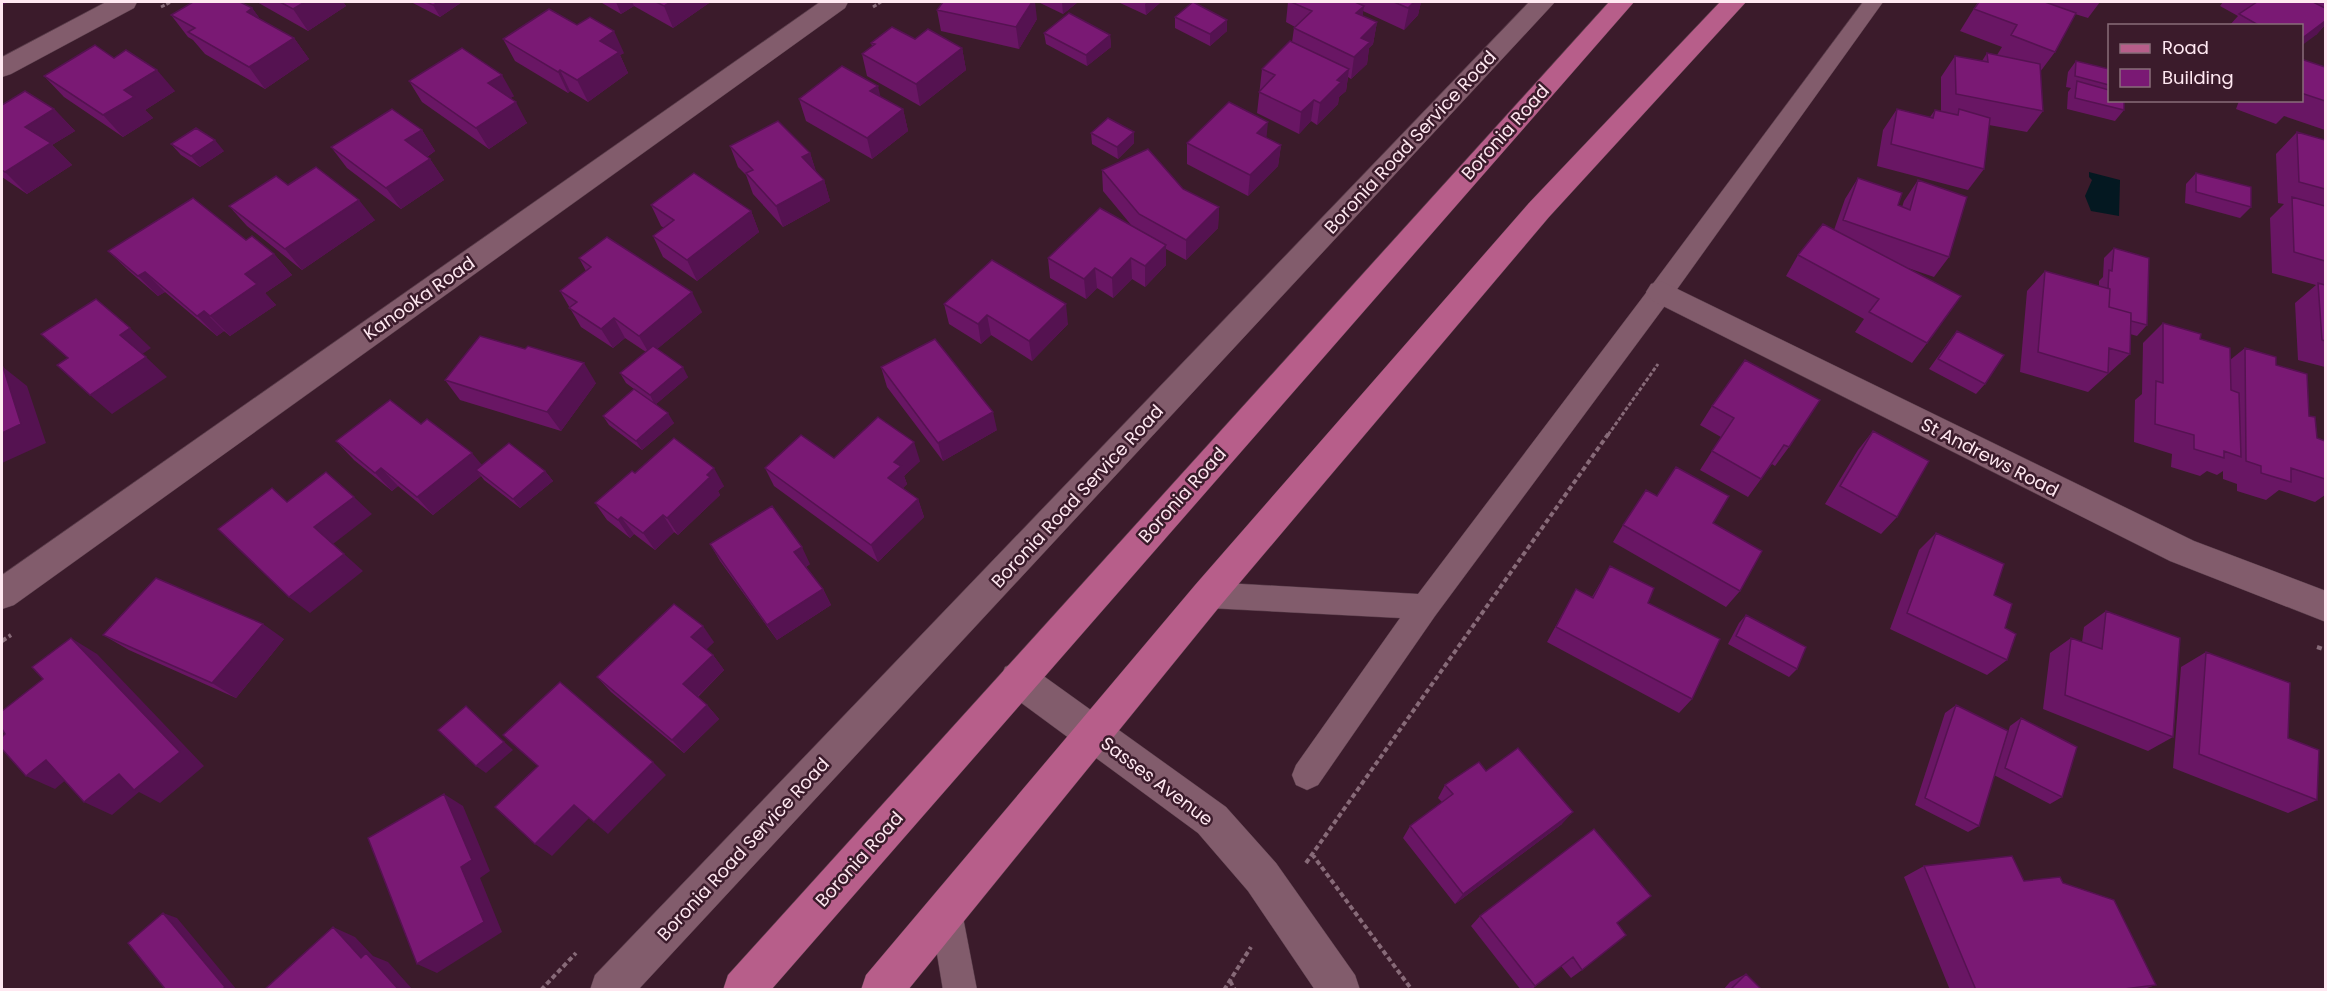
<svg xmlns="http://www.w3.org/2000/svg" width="2327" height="991" viewBox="0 0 2327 991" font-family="Poppins,sans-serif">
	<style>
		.water { fill: #041821 }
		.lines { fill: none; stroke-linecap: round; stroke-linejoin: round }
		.service-casing { stroke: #563b48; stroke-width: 1 }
		.minor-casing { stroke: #563b48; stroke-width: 1 }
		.primary-casing { stroke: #563b48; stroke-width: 1 }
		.path-far1 { stroke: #876a78; stroke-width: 3; stroke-dasharray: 4 2; stroke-linecap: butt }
		.path { stroke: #876a78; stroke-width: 4; stroke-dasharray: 5 3; stroke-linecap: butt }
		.service { fill: #825c6c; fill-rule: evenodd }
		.minor { fill: #825c6c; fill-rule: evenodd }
		.primary { fill: #b75e8a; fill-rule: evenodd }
		.wall { fill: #691664 }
		.shaded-wall { fill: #551251 }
		.building { fill: #7a1974; stroke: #551251; stroke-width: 1.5 }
		.labels { text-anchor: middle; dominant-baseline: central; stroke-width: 5; stroke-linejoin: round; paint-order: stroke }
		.street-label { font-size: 18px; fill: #ffe8f1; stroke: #3b1b2b }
	</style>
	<rect width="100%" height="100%" fill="#3b1b2b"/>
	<!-- water -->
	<path class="water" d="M2089,172L2120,180L2119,216L2091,211L2085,196L2092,180L2089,177Z"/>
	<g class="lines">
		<!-- service casing -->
		<g class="service-casing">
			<path id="service" d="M1863,2H1883L1670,299L1435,616L1318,785L1307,790L1296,785L1292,775L1296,765L1400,618L1208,608L1198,604L1194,595L1198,586L1208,582L1418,594L1652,285Z
				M946,896L958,900L962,912L977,990H943L930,912L934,900Z"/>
		</g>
		<!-- minor casing -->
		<g class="minor-casing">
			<path id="minor" d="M106,2H137L134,8L11,74L2,77V57Z
				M820,2H848L845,8L14,605L2,609V575Z
				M1529,2H1555L638,990H590L595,975Z
				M1661,281L2194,541L2326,591V622L2170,561L1651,300L1646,292L1651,284Z
				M1018,662L1031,667L1226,807L1276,863L1355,975L1360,990H1315L1248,891L1198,833L1005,691L1000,679L1005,667Z"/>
		</g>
		<!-- primary casing -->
		<g class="primary-casing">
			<path id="primary" d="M1609,2H1634L771,990H723L728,975Z
				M1720,2H1746L1549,217L1220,606L908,990H861L866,975L1196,584L1529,203Z"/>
		</g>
		<!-- path-far1 -->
		<path class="path-far1" d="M161,7L171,2
			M873,7L881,2
			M1608,435L1658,364"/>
		<!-- path -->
		<path class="path" d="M2,641L11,635
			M2317,647L2326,650
			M1312,854L1412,990
			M1306,863L1609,433
			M1230,981L1235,990
			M541,990L576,953
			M1224,990L1251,947"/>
		<!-- service -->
		<use href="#service" class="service"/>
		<!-- minor -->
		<use href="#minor" class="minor"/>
		<!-- primary -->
		<use href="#primary" class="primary"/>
	</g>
	<!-- wall -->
	<path class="wall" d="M257,2H343L346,6L308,31Z
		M411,2H462L440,17Z
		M601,2H709V3L673,28L634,6L621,14L602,3Z
		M1038,2H1078L1063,14Z
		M1118,2H1161L1146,15Z
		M1288,2H1421L1418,15L1404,30L1363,11V16L1377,22L1373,44L1369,48L1367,64L1351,79L1348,77L1346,91L1339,97L1338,104L1317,125L1311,121L1299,134L1257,113L1262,69L1292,42L1294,28L1295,27L1286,22Z
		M1978,2H2100L2088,18L2075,14L2055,52L2040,72L2043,111L2027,132L1989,125L1984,169L1968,190L1877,166L1883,130L1897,109L1930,117L1935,110L1941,111V77L1955,56L1982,61L1987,53L1997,55L2002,47L1960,31Z
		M2223,2H2325V25L2316,35L2301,26H2229L2238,16L2220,6Z
		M252,8L260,19L294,38L309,59L265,89L205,54L193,40L188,37L171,15Z
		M937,10L1037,19L1019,49L941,31Z
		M1175,17L1227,20V31L1210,46L1175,28Z
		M1044,33L1110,35L1111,47L1087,66L1046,44Z
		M503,39L624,53L620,55L628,73L588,102L570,91L568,93L515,61Z
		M915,39L962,48L966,70L920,106L867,76L862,54L872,46L871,43Z
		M2301,59L2325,67V130L2284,116L2276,124L2236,109L2239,101L2238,100H2301Z
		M2076,61L2109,69V100L2124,110L2115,121L2067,109L2068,92L2071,88L2066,87L2068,72Z
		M44,76L175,91L145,110L153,118L123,137L64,97Z
		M409,81L514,96L510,98L527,123L489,149L422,102Z
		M799,99L903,109L908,131L872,159L806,121Z
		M2,105L54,109L75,131L52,145L72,165L27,194L2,177Z
		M422,130L435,151L427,157L430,159L444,180L401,209L347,168L331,147Z
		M1134,132V143L1118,159L1092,144L1091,133Z
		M2297,132L2325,140V367L2298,360L2295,303L2316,285L2272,273L2270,218L2284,204L2278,203L2276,154Z
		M1187,143L1281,145L1278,166L1248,196L1187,164Z
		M171,144L224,151L200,167L181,155Z
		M730,146L810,153L816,172L824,180L830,201L783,227L753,194L746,175L738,167Z
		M1102,170L1183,189L1219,207L1218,228L1186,260L1166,249V265L1145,287L1132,279L1113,298L1097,288L1086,299L1050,278L1048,258L1132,226L1103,191Z
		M2196,173L2251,207L2240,218L2185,203L2186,184Z
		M1858,178L1898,205L1902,207L1904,201L1918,180L1949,257L1934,277L1908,268L1927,343L1912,363L1855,332L1864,319L1786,276L1798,255L1834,230L1845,199Z
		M288,185L375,220L302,270L247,226L229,206Z
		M651,205L751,211L759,232L697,281L663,257L653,236L664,228L661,226Z
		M246,240L274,254L292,275L265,293L276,305L230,336L224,331L217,336L165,292L158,296L129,271L108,251Z
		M2114,248L2147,325L2137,336L2130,334V354L2088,392L2020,372L2027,291L2045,271L2099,286V281L2103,277L2104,258Z
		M579,258L702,312L657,349L688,377L656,404L674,423L642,450L609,425L603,416L634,389L626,383L620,373L646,352L625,338L613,348L581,327L560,291L586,271Z
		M944,304L1068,324L1032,361L991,335L981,344L949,324Z
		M2163,323L2200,339L2230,360L2245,348L2276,365L2309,416L2317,438L2325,479V495L2315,502L2279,490L2266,500L2237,491V484L2223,479V471L2217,475L2207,471L2200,476L2171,467L2172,454L2134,442L2135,400L2142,394L2143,343Z
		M1957,331L1985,384L1976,394L1929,369L1949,341Z
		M881,367L997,430L943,461L887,387Z
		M445,380L596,383L561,431L460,400Z
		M1712,406L1789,447L1775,466L1772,464L1748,497L1700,470L1721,437L1700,425Z
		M421,424L482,465L545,471L553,481L520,508L484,480L481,476L433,515L398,486L392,491L354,460L336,441Z
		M1873,431L1897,517L1881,534L1825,504L1858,450Z
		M834,458L920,461L904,476L907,484L903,488L918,499L924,517L878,562L774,486L765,468Z
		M635,473L724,486L718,491L720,495L678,535L674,532L655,550L634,534L630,538L607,520L595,503Z
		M1657,496L1713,523L1740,591L1726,607L1613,542L1623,525Z
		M1936,533L1994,595L2005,628L2007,660L1987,675L1890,629L1919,550Z
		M710,544L810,564L806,567L823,589L831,605L777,640L720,561Z
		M1610,566L1648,603L1692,699L1679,713L1547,642L1576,589L1592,597Z
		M2106,611L2173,737L2148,751L2043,709L2050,653L2071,638L2082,642L2084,627Z
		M1746,615L1797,669L1789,677L1728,644L1739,623Z
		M103,635L284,639L236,698L129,650Z
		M714,642L706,649L713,655L724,670L698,697L707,705L719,719L684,753L611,692L597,677Z
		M2206,652L2288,738L2317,800L2288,813L2173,768L2181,667Z
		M1956,705L2001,754L2010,726L2021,718L2062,797L2050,804L1994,775L1979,826L1968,832L1915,805L1945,713Z
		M1486,771L1562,824L1455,904L1403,838L1410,826L1442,802L1438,798L1445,785Z
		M1924,866L2024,881L2063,883L2156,985L2141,990H1950L1904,877Z
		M1480,916L1617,923L1582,970L1571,978L1561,966L1531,990H1521L1471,926Z
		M1746,974L1762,990H1723L1730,982Z"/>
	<!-- shaded-wall -->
	<path class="shaded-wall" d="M2,2H9L2,5Z
		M305,2H343L346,6L308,31L293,9Z
		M439,2H462L440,17L433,5Z
		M616,2H632L634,6L621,14Z
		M671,2H709V3L673,28L664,6Z
		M1032,2H1035L1037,19L1019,49L1016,27Z
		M1062,2H1078L1063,14Z
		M1148,2H1161L1146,15L1145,4Z
		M1410,2H1421L1418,15L1404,30Z
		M1364,6L1361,28L1356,13Z
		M252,8L268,30L247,12Z
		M1227,20V31L1210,46V34Z
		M2325,21V25L2316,35L2301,46V39Z
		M1377,22L1373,44L1369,48L1367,64L1351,79L1354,57L1361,38Z
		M614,31L624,53L620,55L628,73L588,102L577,80L600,41Z
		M1110,35L1111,47L1087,66L1086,55Z
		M294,38L309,59L265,89L249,67Z
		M962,48L966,70L920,106L916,84Z
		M1349,69L1346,91L1339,97L1338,104L1317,125L1320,103L1337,80Z
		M157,70L175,91L145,110L153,118L123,137L103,115L124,90Z
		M560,70L570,91L568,93L558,72Z
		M502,75L514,96L500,105L488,83Z
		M878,86L883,107L870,91Z
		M1314,100L1311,121L1299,134L1301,112Z
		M516,102L527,123L489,149L476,128Z
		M54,109L75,131L52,145L72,165L27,194L5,172L25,127Z
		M903,109L908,131L872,159L867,138Z
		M1268,122L1266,143L1257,133Z
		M422,130L435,151L419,162L405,140Z
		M1134,132V143L1118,159L1117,147Z
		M215,140L224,151L200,167L191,156Z
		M1281,145L1278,166L1248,196L1250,175Z
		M810,153L817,174L802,157Z
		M430,159L444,180L401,209L386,188Z
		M824,180L830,201L783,227L776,206Z
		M359,200L375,220L302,270L285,249Z
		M1219,207L1218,228L1186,260V240Z
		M751,211L759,232L697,281L687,260Z
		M1166,245V265L1145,287V266Z
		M274,254L292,275L265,293L276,305L230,336L210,316L245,274Z
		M1131,258L1132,279L1113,298L1112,278Z
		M1095,268L1097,288L1086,299L1084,279Z
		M145,272L165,292L158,296L138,276Z
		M692,292L702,312L650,355L639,336Z
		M1066,304L1068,324L1032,361L1029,341Z
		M204,311L224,331L217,336L197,316Z
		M987,315L991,335L981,344L978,324Z
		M614,318L625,338L613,348L601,329Z
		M130,328L151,348L141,355L120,335Z
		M146,357L167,377L112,414L90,395Z
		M584,363L596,383L561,431L547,412Z
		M3,367L27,386L46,443L2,463Z
		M683,367L688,377L655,405L650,395Z
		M993,412L997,430L943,461L938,443Z
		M668,413L674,423L642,450L636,441Z
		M914,442L920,461L904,476L907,484L894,496L888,478L894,462Z
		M472,453L487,471L476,470L481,476L433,515L417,497Z
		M381,468L398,486L392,491L375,473Z
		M714,468L724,486L718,491L720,495L678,535L667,518Z
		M545,471L553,481L520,508L513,499Z
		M354,497L372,514L333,544L363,571L310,613L289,597L314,527Z
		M918,499L924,517L878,562L871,545Z
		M663,515L674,532L655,550L643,533Z
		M621,517L634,534L630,538L618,520Z
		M802,547L810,564L803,569L794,552Z
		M823,589L831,605L777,640L767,625Z
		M263,624L284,639L236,698L212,683Z
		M703,626L714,642L703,653L691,637Z
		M71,638L97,654L204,766L160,803L139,792L112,815L84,802Z
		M713,655L724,670L695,699L683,684Z
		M707,705L719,719L684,753L672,740Z
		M466,706L513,750L486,773L476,766Z
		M46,760L74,773L55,789L26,776Z
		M653,762L666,775L608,834L594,822Z
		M444,794L463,806L490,871L480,878L502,932L437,973L417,964L461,867Z
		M574,805L590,817L552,856L535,844Z
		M1573,812L1562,824L1455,904L1463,894Z
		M163,913L177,918L237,990H222Z
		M333,927L355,937L373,956L388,962L413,990H399L361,958Z"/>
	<!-- building -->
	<path class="building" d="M193,2H240L252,8L247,12L294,38L249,67L188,32L195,28L171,15Z
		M280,2H305L293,9Z
		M426,2H439L433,5Z
		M656,2H671L664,6Z
		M943,2H1032L1016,27L937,10Z
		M1193,2L1227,20L1210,34L1175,17Z
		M1291,2H1355L1364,6L1356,13L1377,22L1361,38L1370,42L1354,57L1294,28L1312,11Z
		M1394,2H1414L1408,8Z
		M1979,2H2045L2076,13L2055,52L2011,35L2017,25L1974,9Z
		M2257,2H2313L2325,8V21L2301,39V26H2260L2239,14Z
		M549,9L577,25L590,17L614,31L600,41L619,52L577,80L560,70L558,72L503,39Z
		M1069,13L1110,35L1086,55L1044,33Z
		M892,27L915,39L928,29L962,48L916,84L862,54L875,44L871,43Z
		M1290,41L1349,69L1337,80L1341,82L1320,103L1314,100L1301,112L1259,92L1275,75L1262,69Z
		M95,45L114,58L126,50L157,70L124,90L134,97L103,115L44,76Z
		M462,48L502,75L488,83L516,102L476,128L409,81Z
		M1987,53L2040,64L2043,111L1956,94L1955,56L1988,62Z
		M2301,59L2325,67V101L2301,93Z
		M2076,61L2109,69V85L2075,76Z
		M842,66L878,86L870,91L903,109L867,138L799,99Z
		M2077,81L2109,90V100H2124V110L2075,98Z
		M25,91L54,109L25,127L51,143L5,172L2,170V105Z
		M1229,102L1268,122L1257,133L1281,145L1250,175L1187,143Z
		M392,109L422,130L405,140L430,159L386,188L331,147Z
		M1897,109L1933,118L1935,110L1958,115L1959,109L1990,118L1984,169L1891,144Z
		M1108,118L1134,132L1117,147L1091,133Z
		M778,121L810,153L802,157L824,180L776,206L746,173L753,170L730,146Z
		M196,128L215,140L191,156L171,144Z
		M2297,132L2325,140V189L2299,182Z
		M1148,149L1183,189L1219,207L1186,240L1139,214L1102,170Z
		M316,167L359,200L285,249L229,206L276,176L288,185Z
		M694,173L751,211L687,260L653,236L674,220L651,205Z
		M2196,173L2251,187V207L2196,192Z
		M1858,178L1902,193L1898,205L1910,210L1918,180L1967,197L1949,257L1843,220Z
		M2292,197L2325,206V261L2294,252Z
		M193,198L246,240L252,236L274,254L245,274L257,284L210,316L204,311L197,316L145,272L138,276L108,251Z
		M1100,208L1166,245L1145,266L1131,258L1112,278L1095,268L1084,279L1048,258Z
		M1823,224L1961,296L1927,343L1869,312L1879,299L1798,255Z
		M607,237L692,292L639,336L614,318L601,329L569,308L577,302L560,291L591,267L579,258Z
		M2114,248L2149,258L2147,325L2131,321V313L2109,307L2110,289L2108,288L2109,270L2112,271Z
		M992,260L1066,304L1029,341L987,315L978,324L944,304Z
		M2045,271L2110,289L2109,307L2131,313L2130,354L2109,348L2108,373L2038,352Z
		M2318,283L2325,285V341L2322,340Z
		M96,299L130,328L120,335L146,357L90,395L57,365L68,358L41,334Z
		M2163,323L2201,334L2200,339L2230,348L2231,390L2239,393L2241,457L2224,451V458L2194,449V435L2155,424L2156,381L2163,383Z
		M1957,331L2004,355L1985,384L1938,359Z
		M480,336L525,349L528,346L584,363L547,412L445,380Z
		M935,339L993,412L938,443L881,367Z
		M653,346L683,367L650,395L620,373Z
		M2245,348L2276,357V365L2307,374L2309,416L2315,417L2317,438L2325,441V479L2291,468V482L2261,473V466L2246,461Z
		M1745,360L1820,400L1789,447L1784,445L1761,479L1712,451L1734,418L1712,406Z
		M2,367H3L21,424L2,433Z
		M634,389L668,413L636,441L603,416Z
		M390,400L421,424L427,419L472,453L417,497L381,468L375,473L336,441Z
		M878,417L914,442L894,462L901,466L888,478L918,499L871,545L765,468L801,435L834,458Z
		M1873,431L1929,461L1897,517L1840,486Z
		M674,438L714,468L707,475L710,477L667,518L663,515L643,533L621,517L618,520L595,503L632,471L635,473Z
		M509,443L545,471L513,499L476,470Z
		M1676,467L1729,496L1713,523L1762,551L1740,591L1623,525L1646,490L1657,496Z
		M326,472L354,497L314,527L344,554L289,597L218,529L272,488L287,502Z
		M772,506L802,547L794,552L823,589L767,625L710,544Z
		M1936,533L2004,564L1994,595L2012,604L2005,628L2016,634L2007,660L1907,613Z
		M1610,566L1654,588L1648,603L1720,639L1692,699L1556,627L1576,589L1593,598Z
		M156,578L263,624L212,683L103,635Z
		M674,604L703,626L691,637L713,655L683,684L707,705L672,740L597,677Z
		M2106,611L2180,638L2173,737L2065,695L2071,638L2102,649Z
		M1746,615L1806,647L1797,669L1736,636Z
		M71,638L180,752L134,790L119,774L84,802L46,760L26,776L2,749V737L5,734L2,729V711L43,679L32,667Z
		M2206,652L2290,683L2288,738L2319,750L2317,800L2199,754Z
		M560,682L653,762L594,822L574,805L535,844L495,807L538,766L503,735Z
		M1956,705L2008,731L1979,826L1925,798Z
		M466,706L504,742L476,766L438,730Z
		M2021,718L2077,747L2062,797L2005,768Z
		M1518,748L1573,812L1463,894L1410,826L1453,794L1445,785L1479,762L1486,771Z
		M444,794L472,860L461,867L484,922L417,964L368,838Z
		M1594,829L1651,896L1617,923L1626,935L1582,970L1573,957L1535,986L1480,916Z
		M2012,856L2024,881L2060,877L2063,883L2114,900L2156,985L2116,990H1976L1924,866Z
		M163,913L225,987L222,990H166L128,943Z
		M333,927L361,958L366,953L399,990H264Z
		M1746,974L1762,990H1730Z"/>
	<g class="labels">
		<!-- street labels -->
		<g class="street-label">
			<text transform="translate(1505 132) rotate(-48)">Boronia Road</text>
			<text transform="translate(1410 142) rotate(-47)">Boronia Road Service Road</text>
			<text transform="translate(419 298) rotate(-35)">Kanooka Road</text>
			<text transform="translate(1990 457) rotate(27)">St Andrews Road</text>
			<text transform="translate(1182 495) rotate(-48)">Boronia Road</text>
			<text transform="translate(1077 496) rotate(-47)">Boronia Road Service Road</text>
			<text transform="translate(1157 781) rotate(37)">Sasses Avenue</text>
			<text transform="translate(743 849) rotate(-47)">Boronia Road Service Road</text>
			<text transform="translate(859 859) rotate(-48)">Boronia Road</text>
		</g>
	</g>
	<!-- border -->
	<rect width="2327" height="991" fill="none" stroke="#ffe8f1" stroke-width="6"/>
	<!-- legend -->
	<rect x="2108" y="24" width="195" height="78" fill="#3b1b2b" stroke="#896d7a" stroke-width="1.5"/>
	<rect x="2120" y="44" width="30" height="9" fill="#b75e8a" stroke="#896d7a" stroke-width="1.5"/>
	<text x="2162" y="54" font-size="18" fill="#ffe8f1">Road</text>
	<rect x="2120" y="69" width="30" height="18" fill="#7a1974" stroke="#896d7a" stroke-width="1.5"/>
	<text x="2162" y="84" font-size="18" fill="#ffe8f1">Building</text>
</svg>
